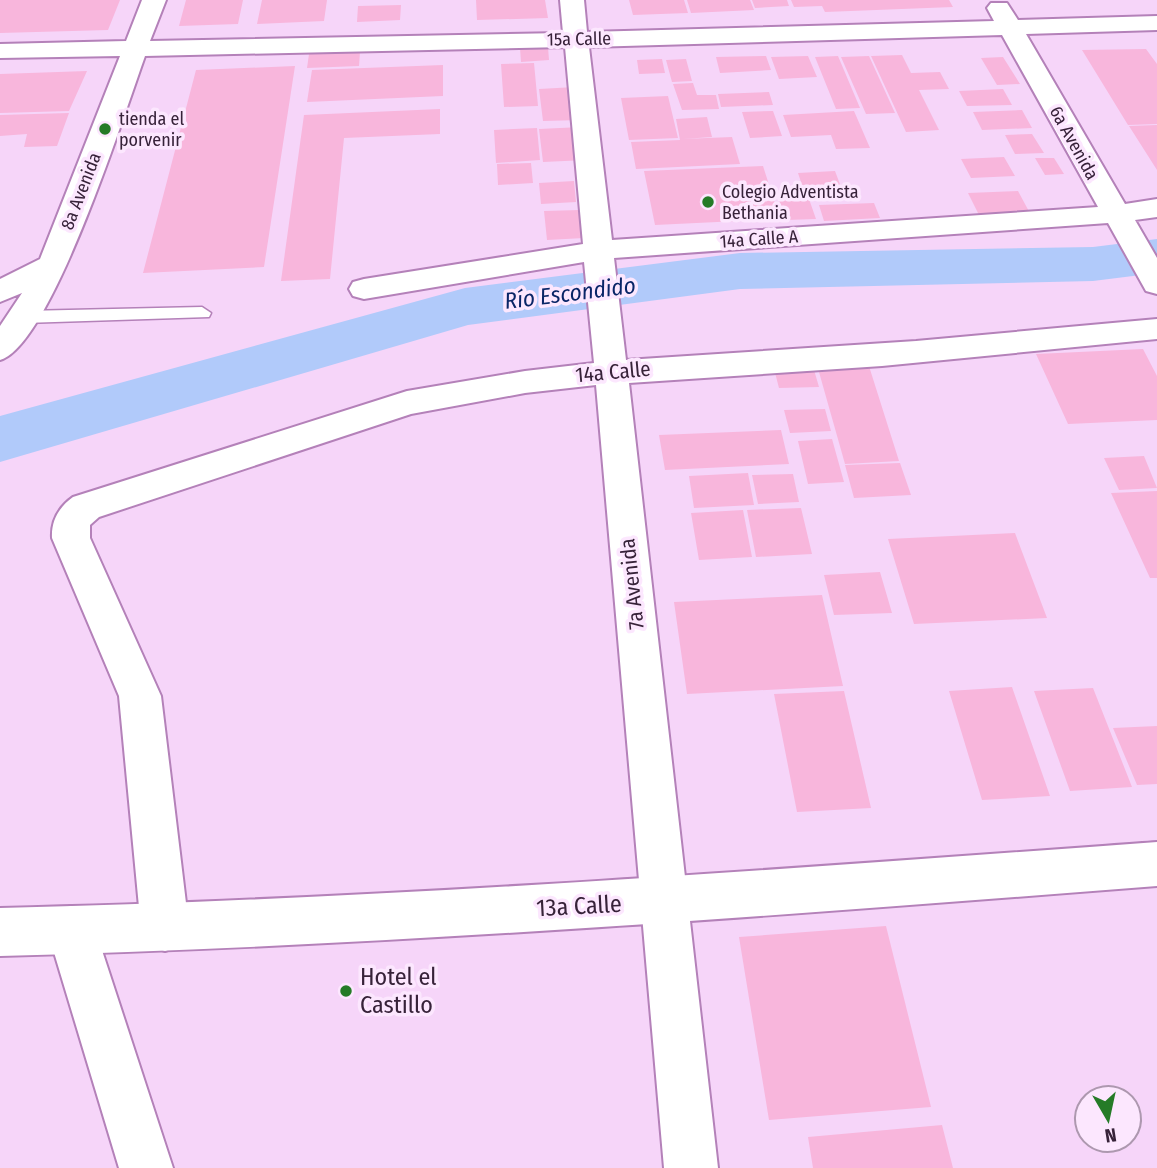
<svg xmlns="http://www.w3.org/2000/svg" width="1157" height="1168" viewBox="0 0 1157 1168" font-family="'Fira Sans Condensed',sans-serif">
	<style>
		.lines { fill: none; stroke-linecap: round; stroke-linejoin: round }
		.river { fill: #b1cafa; fill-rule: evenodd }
		.building { fill: #f8b6dc }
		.service-casing { stroke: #b481b9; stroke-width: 3 }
		.minor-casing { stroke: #b481b9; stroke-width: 4 }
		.tertiary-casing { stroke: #b481b9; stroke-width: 4 }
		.service { fill: #fff; fill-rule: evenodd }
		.minor { fill: #fff; fill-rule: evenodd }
		.tertiary { fill: #fff; fill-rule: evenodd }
		.poi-dot { fill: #257b27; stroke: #fce7fe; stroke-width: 2.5 }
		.labels { text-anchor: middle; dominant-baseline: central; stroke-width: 7; stroke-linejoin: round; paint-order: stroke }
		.far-street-label { font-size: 18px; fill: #372239; stroke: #fce7fe }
		.far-poi-label { font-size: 18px; fill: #372239; stroke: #fce7fe; text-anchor: start }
		.street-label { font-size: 21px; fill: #372239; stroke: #fce7fe }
		.water-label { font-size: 23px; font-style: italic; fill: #092567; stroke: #fce7fe }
		.near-street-label { font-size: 24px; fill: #372239; stroke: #fce7fe }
		.near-poi-label { font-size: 24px; fill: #372239; stroke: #fce7fe; text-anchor: start }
	</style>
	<rect width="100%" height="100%" fill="#f6d5f9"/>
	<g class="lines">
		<!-- river -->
		<path class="river" d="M1157,239V273L1093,281L740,289L468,325L0,462V416L465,288L740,253L1093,247Z"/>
	</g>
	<!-- building -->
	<path class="building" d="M0,0H120L108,30L0,33Z
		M186,0H243L238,24L179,26Z
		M262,0H327L324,21L257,24Z
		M476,0H545L548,18L477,20Z
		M629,0H684L688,13L633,15Z
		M687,0H750L754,10L691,13Z
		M752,0H787L789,6L755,8Z
		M791,0H949L953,7L825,12L822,6L794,7Z
		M401,5L400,20L357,22L358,6Z
		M548,47L549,60L521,62L520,48Z
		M1146,49L1157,64V124L1128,125L1082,50Z
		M360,52L359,66L307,68L309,54Z
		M902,55L911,73L940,72L949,89L919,90L939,130L906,132L871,56Z
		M766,56L771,70L720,73L716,57Z
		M808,56L817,77L779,79L771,57Z
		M838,56L860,108L836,109L815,57Z
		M869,56L895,113L866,114L841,57Z
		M1003,57L1020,84L997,85L981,58Z
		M662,59L665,73L639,74L637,60Z
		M686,59L692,81L672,82L666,60Z
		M534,63L538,106L504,107L501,64Z
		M443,65V96L307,102L312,70Z
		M295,66L264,267L143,273L196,70Z
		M87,71L69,111L0,113V74Z
		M693,83L697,95H716L719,109L682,110L673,84Z
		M575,87L580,120L543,121L539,89Z
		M1003,89L1012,105L967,106L959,91Z
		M769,92L773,105L721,107L718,94Z
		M668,96L678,138L629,140L621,98Z
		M440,109V134L344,138L330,279L281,281L304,115Z
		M1022,110L1032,128L982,130L973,112Z
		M773,111L782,136L750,138L742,112Z
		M854,111L870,148L836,149L831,135L791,137L783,115Z
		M69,113L57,146L24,147L27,134L0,136V115Z
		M707,117L712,137L683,139L732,137L740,164L636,169L631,142L680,140L676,119Z
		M1157,125V170L1129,126Z
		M581,127L586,160L543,162L539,129Z
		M537,128L540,160L496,163L494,130Z
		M1032,134L1044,153L1015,154L1005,135Z
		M1004,157L1015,176L971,178L961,159Z
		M1035,158H1054L1064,174L1045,175Z
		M531,163L533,183L498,185L497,164Z
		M763,166L780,219L655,225L644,171Z
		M835,171L844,195L806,197L798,173Z
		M574,181L576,202L541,204L539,183Z
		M1018,191L1032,217L981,219L968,193Z
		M809,199L816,219L786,220L779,200Z
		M874,203L880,218L824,221L819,205Z
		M580,210L584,238L547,240L544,211Z
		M1143,349L1157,376V420L1068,424L1036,354Z
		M812,363L819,387L779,388L773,365Z
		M868,363L899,461L845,464L817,365Z
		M825,409L831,431L790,433L784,410Z
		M781,430L789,464L665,470L659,435Z
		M832,439L844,482L808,484L798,441Z
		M1144,456L1157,488L1119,490L1104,458Z
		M900,463L911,495L854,498L845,465Z
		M748,473L754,505L694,508L689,476Z
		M793,474L799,502L758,504L752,475Z
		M1157,491V578H1150L1111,493Z
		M801,508L812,554L756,557L747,510Z
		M743,510L752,557L699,560L691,513Z
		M1015,533L1047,618L914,624L888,539Z
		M880,572L892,613L834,615L824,575Z
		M822,595L843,686L687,694L674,602Z
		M1012,687L1050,796L982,800L949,691Z
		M1093,688L1132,787L1070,791L1034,691Z
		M844,691L871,808L797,812L774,694Z
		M1157,726V784L1137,785L1113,728Z
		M886,926L931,1107L769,1120L739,937Z
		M942,1125L953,1168H813L808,1137Z"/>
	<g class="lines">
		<!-- service casing -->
		<g class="service-casing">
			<path id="service" d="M202,307L211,313L209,317L24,323L15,317L24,311Z"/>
		</g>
		<!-- minor casing -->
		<g class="minor-casing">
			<path id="minor" d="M142,0H166L150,41L563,33L560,0H584L587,32L994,21L987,8L991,3H1007L1018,20L1157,16V30L1026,34L1125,204L1157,199V217L1135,220L1157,258V294L1146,291L1108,223L614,258L626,360L916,341L1157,319V339L882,366L629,383L718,1168H664L596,385L525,393L411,414L99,517L90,525V538L161,696L189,928L182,945L165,951L148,945L141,928L119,696L52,538C51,521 59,507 73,497L407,391L525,371L594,363L584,262L364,299L353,296L349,289L353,282L364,279L583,244L565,47L145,56C125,111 51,346 0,360V326L22,293L0,302V279L40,259L120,56L0,58V44L126,41ZM1002,35L1098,207L612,240L589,47Z
				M71,906L88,912L95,929L173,1168H119L47,929L54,912Z"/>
		</g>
		<!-- tertiary casing -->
		<g class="tertiary-casing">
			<path id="tertiary" d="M1157,842V886C772,916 386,946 0,956V908C386,899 772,870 1157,842Z"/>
		</g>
		<!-- service -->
		<use href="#service" class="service"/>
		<!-- minor -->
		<use href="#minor" class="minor"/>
		<!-- tertiary -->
		<use href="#tertiary" class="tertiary"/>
	</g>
	<!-- markers -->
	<g class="poi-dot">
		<circle cx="105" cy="129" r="7"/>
		<circle cx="708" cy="202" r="7"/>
		<circle cx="346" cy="991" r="7"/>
	</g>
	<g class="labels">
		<!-- far-street labels -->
		<g class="far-street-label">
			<text transform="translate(579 39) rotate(-1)">15a Calle</text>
			<text transform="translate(1074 143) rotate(61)">6a Avenida</text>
			<text transform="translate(81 191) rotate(-69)">8a Avenida</text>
			<text transform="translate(759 239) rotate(-4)">14a Calle A</text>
		</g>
		<!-- far-poi labels -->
		<g class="far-poi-label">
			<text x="119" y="119">tienda el<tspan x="119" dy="21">porvenir</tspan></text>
			<text x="722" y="192">Colegio Adventista<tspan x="722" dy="21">Bethania</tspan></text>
		</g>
		<!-- street labels -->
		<g class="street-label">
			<text transform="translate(613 372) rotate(-5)">14a Calle</text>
			<text transform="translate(632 584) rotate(-96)">7a Avenida</text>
		</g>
		<!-- water labels -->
		<g class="water-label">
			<text transform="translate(570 293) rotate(-7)">Río Escondido</text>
		</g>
		<!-- near-street labels -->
		<g class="near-street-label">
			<text transform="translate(579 906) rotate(-3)">13a Calle</text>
		</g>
		<!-- near-poi labels -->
		<g class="near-poi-label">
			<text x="360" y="977">Hotel el<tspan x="360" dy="28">Castillo</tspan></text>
		</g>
	</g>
	<!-- north arrow -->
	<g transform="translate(1108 1119) rotate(171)"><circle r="33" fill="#fce7fe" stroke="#ad98af" stroke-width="2"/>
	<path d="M0-5L12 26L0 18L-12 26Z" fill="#257b27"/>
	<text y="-10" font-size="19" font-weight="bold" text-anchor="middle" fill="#372239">N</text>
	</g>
</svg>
